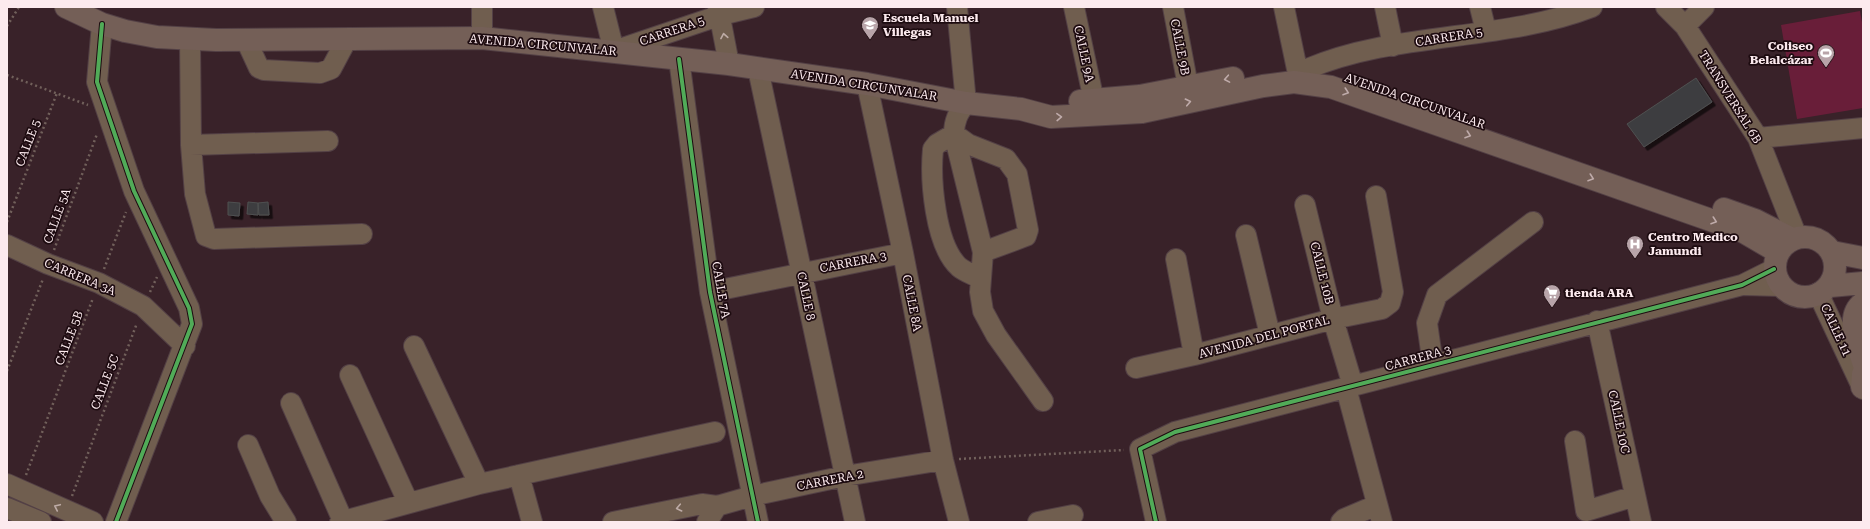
<svg xmlns="http://www.w3.org/2000/svg" width="1870" height="529" viewBox="0 0 1870 529" font-family="'Roboto Serif',serif">
	<style>
		.green { fill: #691e39 }
		.building { fill: #3e3d3f; stroke: #4e5051; filter: url(#shadow) }
		.lines { fill: none; stroke-linecap: round; stroke-linejoin: round }
		.minor-casing { stroke: #534045; stroke-width: 22 }
		.major-casing { stroke: #534045; stroke-width: 24 }
		.path { stroke: #71605b; stroke-width: 2.5; stroke-dasharray: 2 3; stroke-linecap: butt }
		.minor { stroke: #705e4f; stroke-width: 20 }
		.major { stroke: #745f57; stroke-width: 22 }
		.cycleway-casing { stroke: #1d0b10; stroke-width: 6 }
		.cycleway { stroke: #51ab58; stroke-width: 4 }
		.oneway { stroke: #bdaba6 }
		.oneway2 { stroke: #bfabaa }
		.labels { text-anchor: middle; dominant-baseline: central; stroke-width: 3.5; stroke-linejoin: round; paint-order: stroke }
		.poi-label { font-size: 12px; font-weight: bold; fill: #fceaee; stroke: #1d0b10; text-anchor: start }
		.street-label { font-size: 12px; fill: #fceaee; stroke: #1d0b10 }
	</style>
	<defs>
		<filter id="shadow"><feDropShadow dx="3.5" dy="3.5" stdDeviation="0" flood-color="#0009"/></filter>
	</defs>
	<rect width="100%" height="100%" fill="#392229"/>
	<!-- green -->
	<path class="green" d="M1860,11L1863,28V108L1797,119L1781,25Z"/>
	<!-- building -->
	<path class="building" d="M1696,78L1712,102L1644,147L1627,124Z
		M228,202L240,203L239,216L228,215Z
		M248,202L258,203V215L247,214Z
		M268,202L269,215H259L258,203Z"/>
	<g class="lines">
		<!-- minor casing -->
		<g class="minor-casing">
			<path id="minor" d="M482,7V38
				M603,7L614,51L721,15L754,7
				M718,7L729,64
				M957,7L966,103C958,113 954,121 954,134L983,252L980,292L983,311L996,335L1043,401
				M1074,7L1094,101
				M1173,7L1188,86
				M1284,7L1297,69
				M1385,7L1393,46
				M1480,7L1486,31
				M1666,7L1685,26L1758,138L1797,237
				M102,24L97,82L134,191L189,308L192,324L116,522
				M1685,26L1704,7
				M190,39L191,145L195,194L206,236L214,239L362,234
				M246,40L259,68L264,70L320,73L331,69L347,39
				M679,59L710,292L758,522
				M758,69L855,522
				M1307,69C1396,31 1502,42 1592,7
				M867,84L903,253L943,460L959,522
				M1758,138L1863,128
				M191,145L328,141
				M1305,205L1333,319L1353,386
				M1246,235L1270,335
				M7,245L48,264L99,283L143,306L185,346
				M1176,259L1194,355
				M981,279C974,275 965,272 959,267C935,245 930,180 933,149L937,144L954,134L968,144L1006,159L1017,174L1028,230L1026,236L983,252
				M1744,285L1781,286
				M710,292L903,253
				M1818,293L1863,389
				M1597,321L1641,522
				M414,346L479,484
				M1433,365L1427,323L1437,295L1533,222
				M1136,368L1194,355L1333,319L1382,309L1390,303L1393,292L1376,196
				M350,375L408,502
				M1346,388L1382,522
				M291,403L343,521
				M1575,441L1586,511L1635,496
				M248,445L270,496L286,522
				M519,475L532,522
				M7,484L93,522
				M7,508L41,522
				M340,522L479,484L715,432
				M613,522L702,504L717,506L752,496L845,476L943,460
				M707,522L717,506
				M1038,522L1073,515
				M1156,522L1140,449L1175,432L1742,285L1774,269
				M1341,522L1344,519L1377,505"/>
		</g>
		<!-- major casing -->
		<g class="major-casing">
			<path id="major" d="M66,7L102,24L125,31L157,37L216,40L482,38L729,64L867,84L966,103L1021,109L1051,117L1142,112L1263,86L1294,82L1331,87L1742,231L1778,252
				M1080,101L1140,96L1233,78
				M1724,209L1755,220L1792,239
				M1775 267a30 30 0 1 1 60 0a30 30 0 1 1-60 0Z
				M1832,252L1863,258
				M1830,286L1863,283
				M1863,303C1845,316 1858,344 1863,362
				M1862,387L1863,374"/>
		</g>
		<!-- path -->
		<path class="path" d="M7,26L19,7
			M7,75L88,105
			M7,222L57,93
			M54,250L97,134
			M104,269L126,212
			M150,292L157,277
			M7,371L43,279
			M959,459L1124,450
			M26,475L93,298
			M72,496L137,323"/>
		<!-- minor -->
		<use href="#minor" class="minor"/>
		<!-- major -->
		<use href="#major" class="major"/>
		<!-- cycleway casing -->
		<g class="cycleway-casing">
			<path id="cycleway" d="M102,24L97,82L134,191L189,308L192,324L116,522
				M679,59L710,292L758,522
				M1156,522L1140,449L1175,432L1742,285L1774,269"/>
		</g>
		<!-- cycleway -->
		<use href="#cycleway" class="cycleway"/>
	</g>
	<!-- one-way arrows -->
	<defs><path id="oneway-chevron" d="M-2-3.5L2.5 0L-2 3.5" fill="none" stroke-width="1.6" stroke-linecap="round" stroke-linejoin="round"/></defs>
	<g class="oneway">
		<use href="#oneway-chevron" transform="translate(724 36) rotate(-100)"/>
		<use href="#oneway-chevron" transform="translate(57 507) rotate(-155)"/>
		<use href="#oneway-chevron" transform="translate(679 508) rotate(168)"/>
	</g>
	<g class="oneway2">
		<use href="#oneway-chevron" transform="translate(1227 79) rotate(170)"/>
		<use href="#oneway-chevron" transform="translate(1346 92) rotate(19)"/>
		<use href="#oneway-chevron" transform="translate(1188 102) rotate(-12)"/>
		<use href="#oneway-chevron" transform="translate(1059 117) rotate(-2)"/>
		<use href="#oneway-chevron" transform="translate(1468 135) rotate(19)"/>
		<use href="#oneway-chevron" transform="translate(1591 178) rotate(19)"/>
		<use href="#oneway-chevron" transform="translate(1714 221) rotate(19)"/>
	</g>
	<!-- icons -->
	<defs>
		<g id="school-pin" transform="scale(0.9)"><path d="M0 17L-7.5 6A9.5 9.5 0 1 1 7.5 6Z" fill="#b8a4a9" stroke="#1d0b10"/><path d="M0-5L7-2L0 1L-7-2ZM-4 1L0 2.5L4 1V4Q0 6-4 4Z" fill="#fff"/></g>
		<g id="stadium-pin" transform="scale(0.9)"><path d="M0 17L-7.5 6A9.5 9.5 0 1 1 7.5 6Z" fill="#b8a4a9" stroke="#1d0b10"/><path d="M0-5a6.5 5 0 1 0 0 10a6.5 5 0 1 0 0-10ZM-3.5-1.8h7v3.6h-7Z" fill="#fff"/></g>
		<g id="hospital-pin" transform="scale(0.9)"><path d="M0 17L-7.5 6A9.5 9.5 0 1 1 7.5 6Z" fill="#b8a4a9" stroke="#1d0b10"/><path d="M-5-5h3v3.5h4V-5h3V5h-3V1.5h-4V5h-3Z" fill="#fff"/></g>
		<g id="supermarket-pin" transform="scale(0.9)"><path d="M0 17L-7.5 6A9.5 9.5 0 1 1 7.5 6Z" fill="#b8a4a9" stroke="#1d0b10"/><path d="M-6-5.5h2.5l.6 2H6L4.5 2H-2.5L-4.4-4H-6ZM-1.5 3.2a1.3 1.3 0 1 0 .1 0ZM3 3.2a1.3 1.3 0 1 0 .1 0Z" fill="#fff"/></g>
	</defs>
	<g fill-rule="evenodd">
		<use href="#school-pin" x="870" y="25"/>
		<use href="#stadium-pin" x="1826" y="53"/>
		<use href="#hospital-pin" x="1635" y="244"/>
		<use href="#supermarket-pin" x="1552" y="293"/>
	</g>
	<g class="labels">
		<!-- poi labels -->
		<g class="poi-label">
			<text x="883" y="18">Escuela Manuel<tspan x="883" dy="14">Villegas</tspan></text>
			<text x="1813" y="46" text-anchor="end">Coliseo<tspan x="1813" dy="14">Belalcázar</tspan></text>
			<text x="1648" y="237">Centro Medico<tspan x="1648" dy="14">Jamundi</tspan></text>
			<text x="1565" y="293">tienda ARA</text>
		</g>
		<!-- street labels -->
		<g class="street-label">
			<text transform="translate(672 31) rotate(-19)">CARRERA 5</text>
			<text transform="translate(1449 37) rotate(-9)">CARRERA 5</text>
			<text transform="translate(543 45) rotate(5)">AVENIDA CIRCUNVALAR</text>
			<text transform="translate(1180 47) rotate(79)">CALLE 9B</text>
			<text transform="translate(1084 54) rotate(78)">CALLE 9A</text>
			<text transform="translate(864 85) rotate(9)">AVENIDA CIRCUNVALAR</text>
			<text transform="translate(1730 97) rotate(58)">TRANSVERSAL 6B</text>
			<text transform="translate(1415 101) rotate(19)">AVENIDA CIRCUNVALAR</text>
			<text transform="translate(28 143) rotate(-69)">CALLE 5</text>
			<text transform="translate(57 216) rotate(-70)">CALLE 5A</text>
			<text transform="translate(853 262) rotate(-11)">CARRERA 3</text>
			<text transform="translate(1322 273) rotate(76)">CALLE 10B</text>
			<text transform="translate(80 277) rotate(23)">CARRERA 3A</text>
			<text transform="translate(721 290) rotate(80)">CALLE 7A</text>
			<text transform="translate(806 296) rotate(78)">CALLE 8</text>
			<text transform="translate(912 303) rotate(79)">CALLE 8A</text>
			<text transform="translate(1836 330) rotate(65)">CALLE 11</text>
			<text transform="translate(1264 337) rotate(-15)">AVENIDA DEL PORTAL</text>
			<text transform="translate(69 338) rotate(-69)">CALLE 5B</text>
			<text transform="translate(1418 358) rotate(-15)">CARRERA 3</text>
			<text transform="translate(105 382) rotate(-69)">CALLE 5C</text>
			<text transform="translate(1619 422) rotate(78)">CALLE 10C</text>
			<text transform="translate(830 480) rotate(-11)">CARRERA 2</text>
		</g>
	</g>
	<!-- border -->
	<rect width="1870" height="529" fill="none" stroke="#fceaee" stroke-width="16"/>
</svg>
